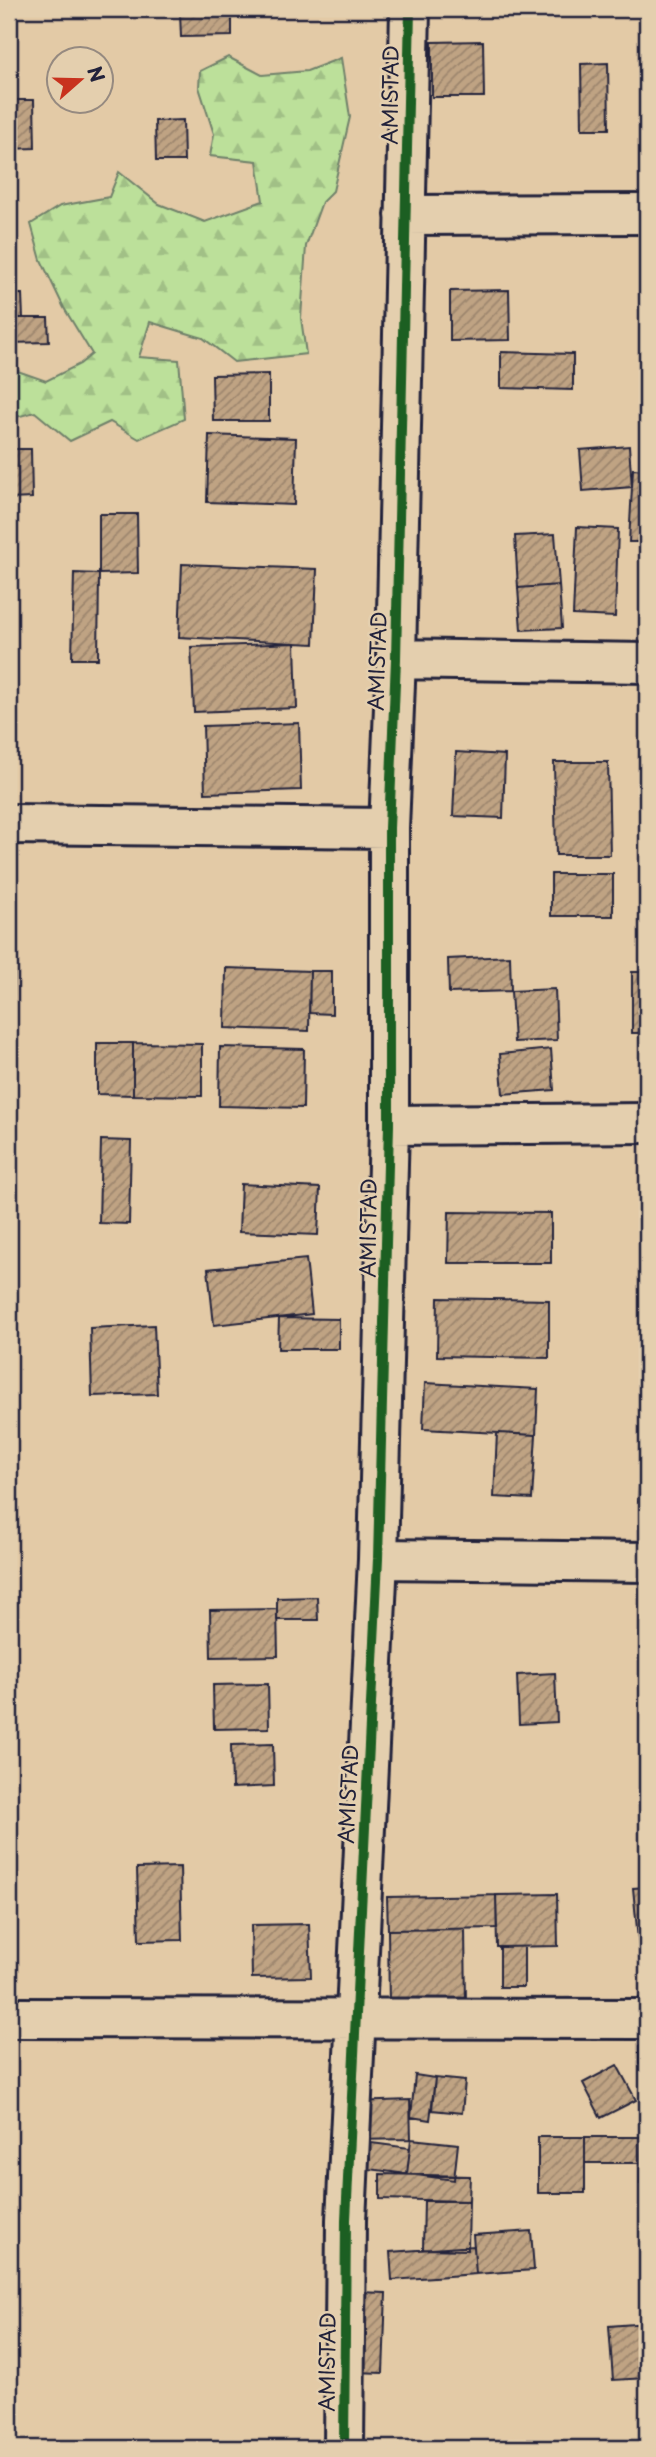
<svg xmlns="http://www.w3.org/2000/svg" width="656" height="2457" viewBox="0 0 656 2457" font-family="'Playpen Sans',sans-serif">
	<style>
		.forest { fill: url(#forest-firs); stroke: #6f816a; stroke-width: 2 }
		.building { fill: url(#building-hatch); stroke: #22223b; stroke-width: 2 }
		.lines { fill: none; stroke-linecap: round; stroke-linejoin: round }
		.minor-casing { stroke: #22223b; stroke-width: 44 }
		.minor { stroke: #e4cfae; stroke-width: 38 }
		.cycleway-casing { stroke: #e4cfae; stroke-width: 15 }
		.cycleway { stroke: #1b5e20; stroke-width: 10 }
		.labels { text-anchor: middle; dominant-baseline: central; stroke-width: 5; stroke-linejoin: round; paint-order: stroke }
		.street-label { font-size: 21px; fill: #22223b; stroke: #e4cfae }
	</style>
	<defs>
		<pattern id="forest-firs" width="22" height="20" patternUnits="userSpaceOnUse" patternTransform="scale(1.75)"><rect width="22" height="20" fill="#bce09a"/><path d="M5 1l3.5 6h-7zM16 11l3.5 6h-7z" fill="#a1c086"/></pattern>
		<pattern id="building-hatch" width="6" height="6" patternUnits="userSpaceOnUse" patternTransform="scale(1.75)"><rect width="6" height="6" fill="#bfa383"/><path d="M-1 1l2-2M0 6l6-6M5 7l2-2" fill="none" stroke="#9b846c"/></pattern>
	</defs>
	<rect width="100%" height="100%" fill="#e3caa6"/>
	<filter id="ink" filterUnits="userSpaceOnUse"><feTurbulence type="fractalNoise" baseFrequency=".0143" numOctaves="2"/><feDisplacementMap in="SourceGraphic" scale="14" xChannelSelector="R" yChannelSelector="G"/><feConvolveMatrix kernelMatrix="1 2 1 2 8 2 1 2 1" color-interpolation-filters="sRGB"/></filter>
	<g filter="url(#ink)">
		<!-- forest -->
		<path class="forest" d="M228,57L262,75L307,71L341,58L350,117L333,191L322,202L306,246L301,318L306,354L234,362L203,338L150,322L139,357L179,360L184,419L139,439L110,422L70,441L35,412L9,419V368L46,381L80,364L92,354L64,308L41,260L31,224L60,206L109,197L119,172L159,204L205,222L263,201L257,161L210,156L214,134L199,87L200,71Z"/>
		<!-- building -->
		<path class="building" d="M180,9H237L238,12L180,13Z
			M232,12V36L181,37L180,13Z
			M483,41L484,97H432V42Z
			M608,63L609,129H582L581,64Z
			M9,100H34L35,148L9,149Z
			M183,120L184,161H156L155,121Z
			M509,290L510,340L450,341V291Z
			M9,294H22L23,318H9Z
			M9,318H48L49,342L9,343Z
			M501,352L573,354V390L501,388Z
			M269,374V421H213L212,375Z
			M209,435L296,438L294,505L207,502Z
			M629,446L632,487L583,491L580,450Z
			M9,449H31L32,498L9,499Z
			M633,469L647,470V542H629Z
			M99,514H137L138,573L99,574Z
			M577,527L618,529L615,617L573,615Z
			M555,534L559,585L518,588L515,536Z
			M182,564L317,569L314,644L179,637Z
			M74,573L99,574L98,659H72Z
			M559,585L562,628L521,630L518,588Z
			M295,643L297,708L194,712L191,647Z
			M299,723L301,790L205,793L203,726Z
			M456,752L505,755L503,818L453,816Z
			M554,762H608L610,855H556Z
			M551,874H613V916H551Z
			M9,950H15L13,1025H9Z
			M510,956L511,991L449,993L448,959Z
			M226,968L310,971L309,1031L225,1028Z
			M310,971H332V1014L309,1013Z
			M632,972H647V1033H632Z
			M555,989L557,1040L514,1042L511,991Z
			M97,1043H133V1095L97,1094Z
			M133,1043L202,1044V1096L133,1095Z
			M220,1047L304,1049L303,1108L219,1106Z
			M551,1049L554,1090L503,1094L500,1054Z
			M101,1140L131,1141L129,1224L99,1223Z
			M241,1184L320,1188L318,1235L239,1232Z
			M449,1212L551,1213V1263H448Z
			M306,1259L312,1314L214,1325L208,1269Z
			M438,1298L549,1300V1358L437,1356Z
			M279,1318L339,1319V1349H278Z
			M154,1325L157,1394L92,1396L90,1328Z
			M425,1383L538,1389L536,1435L423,1429Z
			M644,1413H647V1502H638Z
			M497,1433L536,1435L532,1499L494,1497Z
			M317,1597L318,1620H277V1598Z
			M277,1609L278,1656L211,1657L210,1610Z
			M555,1673L557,1722L519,1724L517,1675Z
			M268,1684L269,1728L214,1729L213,1685Z
			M273,1744L274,1786L232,1788L231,1745Z
			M180,1867L182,1940L139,1941L137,1868Z
			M647,1887V1960H640L633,1888Z
			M557,1894L558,1946L497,1947L496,1895Z
			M496,1895L497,1928L388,1930L387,1897Z
			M309,1924L311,1977L252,1978L251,1925Z
			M465,1929L466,2005L389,2007L388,1930Z
			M500,1947H524V1987H500Z
			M639,2046H647V2065L639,2064Z
			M617,2065L636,2100L601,2118L583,2083Z
			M415,2075L435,2078L430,2120L411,2117Z
			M435,2078L465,2081L462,2113L432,2110Z
			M641,2092H647V2140H641Z
			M410,2100L411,2139L354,2140L353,2102Z
			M538,2137H585V2193H538Z
			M585,2137H641V2163H585Z
			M411,2139L458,2144L454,2180L407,2174Z
			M641,2140H647V2184H640Z
			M364,2142L410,2148L407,2174L361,2168Z
			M380,2174L470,2176L469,2201L380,2199Z
			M424,2200L469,2201L468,2250L423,2249Z
			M641,2218H647V2252H641Z
			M531,2231L534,2270L476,2274L473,2235Z
			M474,2246L476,2274L392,2280L390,2252Z
			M357,2292L386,2293L383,2373L354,2372Z
			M647,2323V2378L613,2380L609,2326Z"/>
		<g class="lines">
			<!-- minor casing -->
			<g class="minor-casing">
				<path id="minor" d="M405,215L647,214
					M396,659L647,663
					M9,824L389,828
					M389,1125L647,1123
					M378,1559L647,1562
					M9,2018L647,2019
					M344,2448L346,2220L378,1559L389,1125V828L396,659L410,9"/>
			</g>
			<!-- minor -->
			<use href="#minor" class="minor"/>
			<!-- cycleway casing -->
			<g class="cycleway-casing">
				<path id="cycleway" d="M344,2448L346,2220L378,1559L389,1125V828L396,659L410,9"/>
			</g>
			<!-- cycleway -->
			<use href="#cycleway" class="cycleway"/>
		</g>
	</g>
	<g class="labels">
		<!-- street labels -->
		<g class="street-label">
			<text transform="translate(389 95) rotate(-89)">AMISTAD</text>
			<text transform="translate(376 661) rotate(-88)">AMISTAD</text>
			<text transform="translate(367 1228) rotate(-89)">AMISTAD</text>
			<text transform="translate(347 1794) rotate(-87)">AMISTAD</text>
			<text transform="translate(326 2362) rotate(-89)">AMISTAD</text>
		</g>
	</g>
	<!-- margin -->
	<rect width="656" height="2457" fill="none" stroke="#e4cfae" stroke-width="35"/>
	<rect x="18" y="18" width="621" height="2422" fill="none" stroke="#22223b" stroke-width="2.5" filter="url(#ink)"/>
	<!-- north arrow -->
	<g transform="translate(80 80) rotate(70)"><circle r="33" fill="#e4cfae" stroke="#968a80" stroke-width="2"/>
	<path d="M0-5L12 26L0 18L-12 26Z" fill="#c8321e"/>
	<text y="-10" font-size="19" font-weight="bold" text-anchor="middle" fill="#22223b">N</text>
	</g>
</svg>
